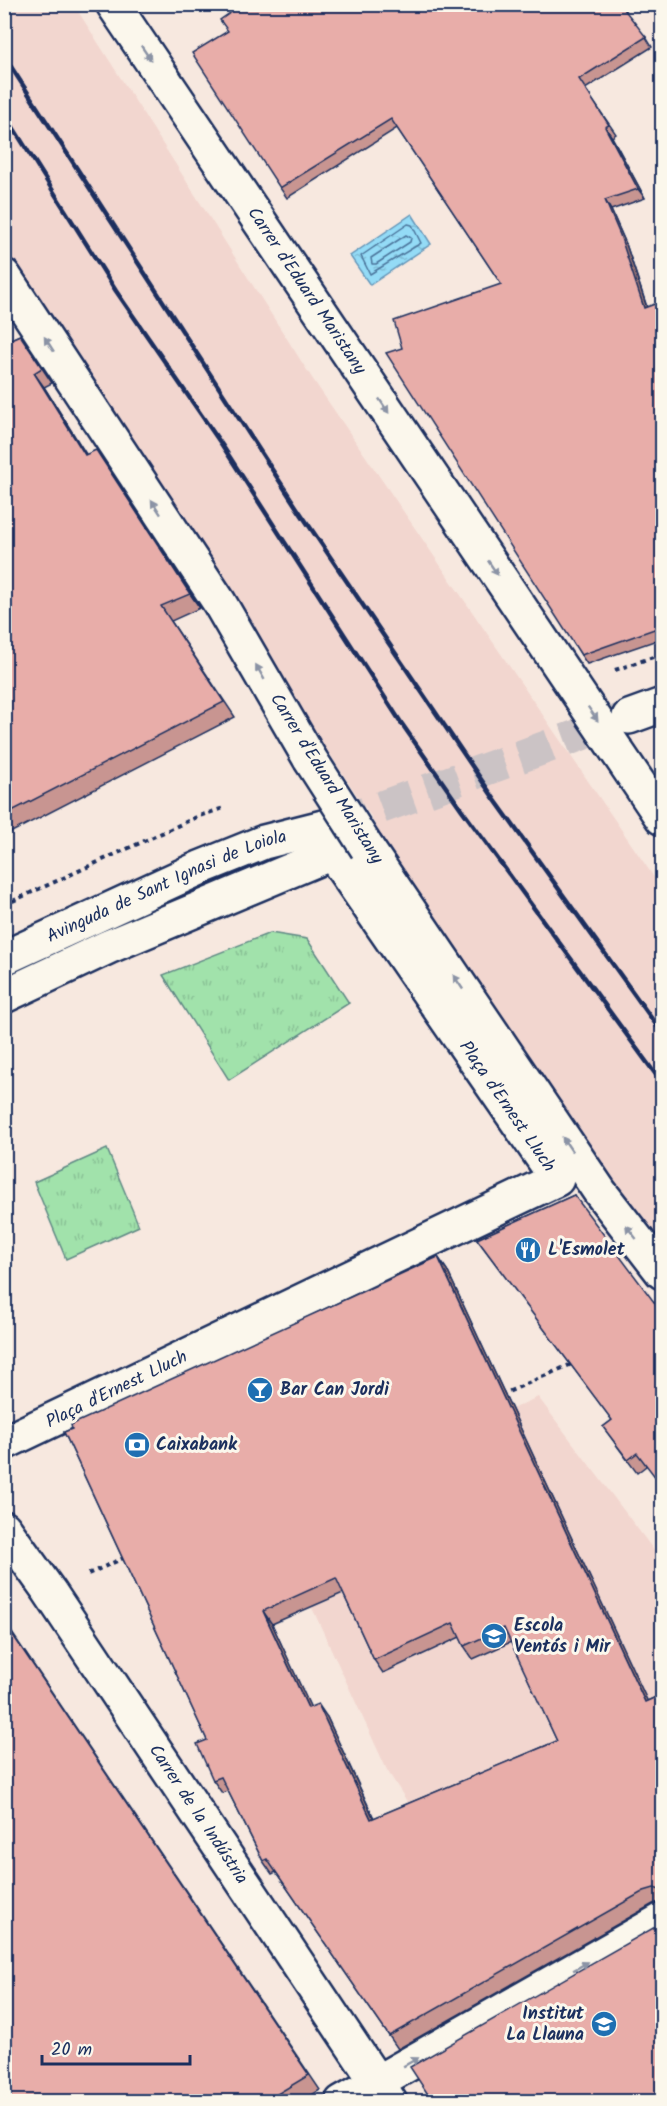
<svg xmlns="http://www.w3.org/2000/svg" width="667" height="2106" viewBox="0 0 667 2106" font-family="Kalam,sans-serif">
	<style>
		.built { fill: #f2d6cf }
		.park { fill: url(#park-tufts); stroke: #5e8884; stroke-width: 1.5 }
		.water { fill: url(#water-ripples); stroke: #6496b9; stroke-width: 1.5 }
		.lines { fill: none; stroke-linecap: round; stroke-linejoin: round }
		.shore { stroke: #4b749b; stroke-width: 1.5 }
		.street-tunnel { stroke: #cbc3c5; stroke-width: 33; stroke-dasharray: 33 16; stroke-linecap: butt }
		.street-casing { stroke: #1b2f5e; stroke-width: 38 }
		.path { stroke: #1b2f5e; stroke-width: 4; stroke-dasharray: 4.5 4.5; stroke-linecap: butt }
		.street { stroke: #fbf7ec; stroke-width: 33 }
		.rail { stroke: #1b2f5e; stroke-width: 4.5 }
		.street-bridge-casing { stroke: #1b2f5e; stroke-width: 38; stroke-linecap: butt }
		.street-bridge { stroke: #fbf7ec; stroke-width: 33 }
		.wall { fill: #c89591; stroke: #1b2f5e; stroke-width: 1.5; fill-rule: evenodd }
		.shaded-wall { fill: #a27976; stroke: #1b2f5e; stroke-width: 1.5 }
		.building { fill: #e8ada9; stroke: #1b2f5e; stroke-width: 1.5; fill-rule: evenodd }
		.oneway { fill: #8b93a5 }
		.labels { text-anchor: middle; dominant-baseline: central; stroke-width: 6; stroke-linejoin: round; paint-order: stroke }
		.street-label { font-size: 18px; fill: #1b2f5e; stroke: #fbf7ec }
		.poi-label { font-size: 18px; font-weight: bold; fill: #1b2f5e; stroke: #fbf7ec; text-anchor: start }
	</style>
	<defs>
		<pattern id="park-tufts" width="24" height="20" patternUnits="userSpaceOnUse" patternTransform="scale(1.5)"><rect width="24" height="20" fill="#a1e2ab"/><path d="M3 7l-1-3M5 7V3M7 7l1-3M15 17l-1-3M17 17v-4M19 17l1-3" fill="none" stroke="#8ac296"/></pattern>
		<pattern id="water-ripples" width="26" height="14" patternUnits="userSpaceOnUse" patternTransform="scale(1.5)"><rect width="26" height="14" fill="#94dbf6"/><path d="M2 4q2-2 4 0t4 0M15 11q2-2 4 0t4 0" fill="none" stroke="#7fbcd5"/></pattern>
	</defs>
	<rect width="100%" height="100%" fill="#f7e8df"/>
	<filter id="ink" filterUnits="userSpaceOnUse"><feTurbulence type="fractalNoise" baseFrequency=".0167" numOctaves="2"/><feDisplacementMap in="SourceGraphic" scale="12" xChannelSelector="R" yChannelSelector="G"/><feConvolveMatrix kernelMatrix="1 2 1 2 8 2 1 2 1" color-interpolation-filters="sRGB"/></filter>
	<g filter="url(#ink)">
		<!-- built -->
		<path class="built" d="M4,5H74L312,378L662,889V1248L460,977L413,898L370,815L5,262Z
			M538,1397L662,1561V1710L417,1817L387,1770L271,1519Z"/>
		<!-- park -->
		<path class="park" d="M270,933L307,939L349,1003L229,1080L163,975Z
			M107,1149L139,1226L66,1259L34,1182Z"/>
		<!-- water -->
		<path class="water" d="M412,214L431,244L370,285L350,256Z"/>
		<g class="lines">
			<!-- shore -->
			<path class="shore" d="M408,224L412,225L421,243L370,274L361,256Z
				M406,235L411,238L410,242L376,264H372L371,258Z"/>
			<!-- street-tunnel -->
			<path class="street-tunnel" d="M335,824L626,718"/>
			<!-- street casing -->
			<g class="street-casing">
				<g id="street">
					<path id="s1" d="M113,4L662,818"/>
					<path d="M4,276L219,602L310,759"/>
					<path d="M629,717L662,705"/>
					<path d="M367,848L600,1192L662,1272"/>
					<path id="s2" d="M4,958L202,867L264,842L335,824"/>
					<path id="s3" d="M4,996L108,947L332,853L557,1179L4,1443"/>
					<path id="s4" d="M4,1528L49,1591L390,2102"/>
					<path d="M342,2102L662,1920"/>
				</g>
			</g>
			<!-- path -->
			<path class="path" d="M615,670L662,654
				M4,905L199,816L224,808
				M501,1395L574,1363
				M88,1574L128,1556"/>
			<!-- street -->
			<use href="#street" class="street"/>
			<!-- rail -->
			<path class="rail" d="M4,56L297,508L495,800L662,1033
				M4,113L116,291L222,445L402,724L462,810L662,1083"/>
			<!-- street-bridge casing -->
			<g class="street-bridge-casing">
				<path id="street-bridge" d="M310,759L367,848"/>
			</g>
			<!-- street-bridge -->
			<use href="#street-bridge" class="street-bridge"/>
		</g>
		<!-- wall -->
		<path class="wall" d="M228,31L646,37L652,47L585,89L616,134L612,137L645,198L611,210L626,244L647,307L663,301V638L587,664L581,655L402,348L501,284L397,128L287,198L280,188Z
			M20,335L52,383L44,387L86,455L106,465L200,608L171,621L235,717L4,836V342Z
			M574,1195L646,1466L637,1473L603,1427L612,1420L477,1239Z
			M438,1257L447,1270L647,1701L663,1694V1901L653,1904L398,2049L276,1872L272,1874L263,1861L228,1791L222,1793L213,1780L207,1740L64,1432ZM343,1593L374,1660L383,1673L460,1637L464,1646L473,1659L511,1642L557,1741L374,1818L327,1717L310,1707L272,1624Z
			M4,1621L320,2090L300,2102H4Z"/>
		<!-- shaded-wall -->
		<path class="shaded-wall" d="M605,127L612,137L645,198L638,189Z
			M605,200L611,210L626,244L650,317L644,308Z
			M34,373L44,387L96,470L85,455Z
			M96,450L106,465L200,608L190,594Z
			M438,1257L447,1270L654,1715L645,1702Z
			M263,1611L272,1624L317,1721L308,1708Z
			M318,1704L327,1717L380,1832L371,1819Z"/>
		<!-- building -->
		<path class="building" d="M243,4H620L646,37L579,79L609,125L605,127L638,189L605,200L620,235L644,308L663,301V626L581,655L386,353L402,348L394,321L501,284L391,119L280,188L192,53L228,31L220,20Z
			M20,335L42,368L34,373L85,455L96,450L190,594L161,606L224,702L4,815V342Z
			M574,1195L663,1314V1487L637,1453L628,1460L603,1427L612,1420L477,1239Z
			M438,1257L645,1702L663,1694V1891L654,1888L644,1891L389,2036L267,1859L263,1861L221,1777L213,1780L197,1744L207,1740L64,1432L72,1429L71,1425ZM336,1578L374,1660L453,1623L464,1646L504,1628L557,1741L371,1819L318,1704L308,1708L263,1611Z
			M4,1622L309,2075L264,2102H4Z
			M662,1923L663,2102H433L410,2067Z"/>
		<!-- one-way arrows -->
		<defs><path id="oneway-solid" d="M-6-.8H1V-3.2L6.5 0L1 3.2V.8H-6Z" transform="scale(1.5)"/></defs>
		<g class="oneway">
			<use href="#oneway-solid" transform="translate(146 53) rotate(56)"/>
			<use href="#oneway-solid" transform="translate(49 344) rotate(-123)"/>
			<use href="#oneway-solid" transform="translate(384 406) rotate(56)"/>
			<use href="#oneway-solid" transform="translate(156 507) rotate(-123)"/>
			<use href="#oneway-solid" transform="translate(493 568) rotate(56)"/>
			<use href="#oneway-solid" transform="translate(260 672) rotate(-120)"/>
			<use href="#oneway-solid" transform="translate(593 714) rotate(55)"/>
			<use href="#oneway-solid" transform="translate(458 982) rotate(-124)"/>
			<use href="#oneway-solid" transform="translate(567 1144) rotate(-124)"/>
			<use href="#oneway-solid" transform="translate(631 1232) rotate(-128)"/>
			<use href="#oneway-solid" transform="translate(581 1966) rotate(-29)"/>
			<use href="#oneway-solid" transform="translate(411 2062) rotate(-29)"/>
		</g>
	</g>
	<!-- icons -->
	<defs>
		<g id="restaurant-disc" transform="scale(1.35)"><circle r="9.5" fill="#1f6fb2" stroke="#fbf7ec"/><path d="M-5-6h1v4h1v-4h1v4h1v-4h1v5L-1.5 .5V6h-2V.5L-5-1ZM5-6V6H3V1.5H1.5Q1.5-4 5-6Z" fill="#fff"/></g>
		<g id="bar-disc" transform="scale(1.35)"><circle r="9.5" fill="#1f6fb2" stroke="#fbf7ec"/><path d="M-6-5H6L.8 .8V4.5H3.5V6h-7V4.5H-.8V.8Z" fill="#fff"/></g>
		<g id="bank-disc" transform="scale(1.35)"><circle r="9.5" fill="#1f6fb2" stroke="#fbf7ec"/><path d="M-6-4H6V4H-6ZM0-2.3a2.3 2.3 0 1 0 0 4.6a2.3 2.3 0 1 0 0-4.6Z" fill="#fff"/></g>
		<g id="school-disc" transform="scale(1.35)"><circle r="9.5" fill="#1f6fb2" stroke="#fbf7ec"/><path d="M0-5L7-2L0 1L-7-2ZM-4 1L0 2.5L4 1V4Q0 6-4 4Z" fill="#fff"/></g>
	</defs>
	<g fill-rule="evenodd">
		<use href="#restaurant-disc" x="528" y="1250"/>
		<use href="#bar-disc" x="260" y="1390"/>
		<use href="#bank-disc" x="137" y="1445"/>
		<use href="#school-disc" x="494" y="1636"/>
		<use href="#school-disc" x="604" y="2024"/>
	</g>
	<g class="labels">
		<!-- street labels -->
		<g class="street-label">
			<text stroke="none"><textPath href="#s1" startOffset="346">Carrer d'Eduard Maristany</textPath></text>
			<text transform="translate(326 779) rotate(58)">Carrer d'Eduard Maristany</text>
			<text stroke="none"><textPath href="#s2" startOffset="178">Avinguda de Sant Ignasi de Loiola</textPath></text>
			<text stroke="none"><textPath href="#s3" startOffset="666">Plaça d'Ernest Lluch</textPath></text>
			<text transform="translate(117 1390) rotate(-26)">Plaça d'Ernest Lluch</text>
			<text stroke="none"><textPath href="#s4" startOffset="346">Carrer de la Indústria</textPath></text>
		</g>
		<!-- poi labels -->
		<g class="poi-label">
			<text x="548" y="1250">L'Esmolet</text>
			<text x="280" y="1390">Bar Can Jordi</text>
			<text x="156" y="1445">Caixabank</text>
			<text x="514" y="1626">Escola<tspan x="514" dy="21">Ventós i Mir</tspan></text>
			<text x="584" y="2014" text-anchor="end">Institut<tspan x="584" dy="21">La Llauna</tspan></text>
		</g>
	</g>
	<!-- margin -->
	<rect width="667" height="2106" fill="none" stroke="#fbf7ec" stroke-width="24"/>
	<rect x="12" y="12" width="643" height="2082" fill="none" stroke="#1b2f5e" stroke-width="2" filter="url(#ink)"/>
	<!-- scale -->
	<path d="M42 2055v9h148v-9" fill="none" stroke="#1b2f5e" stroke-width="3"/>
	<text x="51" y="2055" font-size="18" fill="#1b2f5e" stroke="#fbf7ec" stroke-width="4.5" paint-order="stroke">20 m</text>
</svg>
